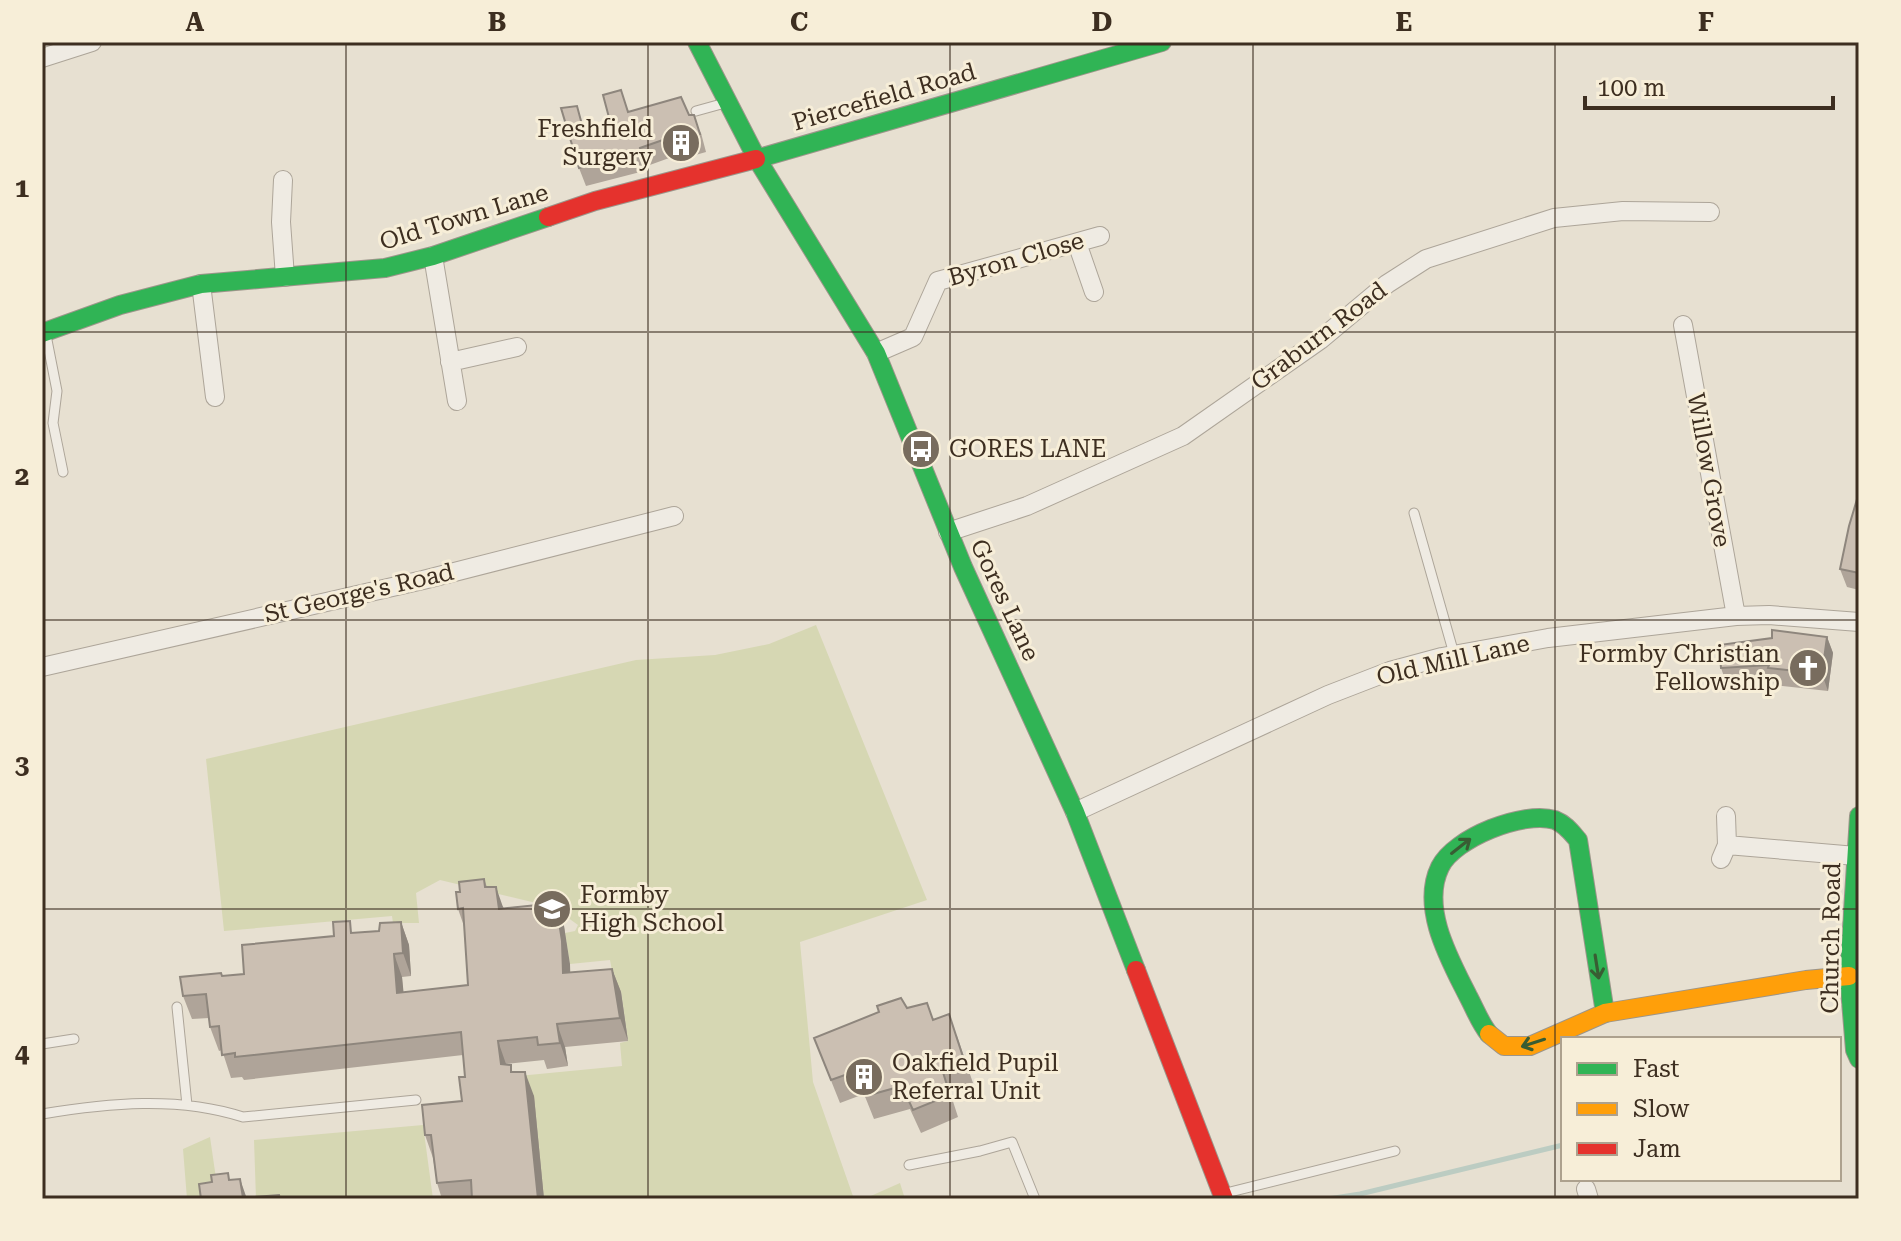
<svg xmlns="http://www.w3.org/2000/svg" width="1901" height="1241" viewBox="0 0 1901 1241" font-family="'Roboto Serif',serif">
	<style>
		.green { fill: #d6d7b3 }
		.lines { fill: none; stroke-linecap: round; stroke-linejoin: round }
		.stream { stroke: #bcccc2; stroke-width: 5 }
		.lane-casing { stroke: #ada599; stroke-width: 11 }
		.street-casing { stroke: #ada599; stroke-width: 20 }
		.fast-casing { stroke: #9c958a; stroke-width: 20 }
		.slow-casing { stroke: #9c958a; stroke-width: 20 }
		.jam-casing { stroke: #9c958a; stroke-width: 20 }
		.lane { stroke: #efebe3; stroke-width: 9 }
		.street { stroke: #efebe3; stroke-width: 18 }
		.fast { stroke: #30b455; stroke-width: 18 }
		.slow { stroke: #ff9f0a; stroke-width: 18 }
		.jam { stroke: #e5322d; stroke-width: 18 }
		.wall { fill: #afa499 }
		.shaded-wall { fill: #8e867d }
		.building { fill: #cbbfb2; stroke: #8e867d; stroke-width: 2 }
		.oneway { stroke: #385d33 }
		.grid { fill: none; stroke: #3d2e20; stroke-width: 2; stroke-opacity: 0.55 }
		.labels { text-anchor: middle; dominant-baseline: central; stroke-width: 6; stroke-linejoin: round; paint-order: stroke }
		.street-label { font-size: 24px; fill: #3d2e20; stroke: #f7eed8 }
		.poi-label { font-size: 24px; fill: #3d2e20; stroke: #f7eed8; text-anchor: start }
		.neatline { fill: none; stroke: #3d2e20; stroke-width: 3 }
		.grid-label { font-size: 26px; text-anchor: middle; font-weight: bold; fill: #3d2e20 }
	</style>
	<rect width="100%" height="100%" fill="#e7e0d1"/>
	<!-- green -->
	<path class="green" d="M816,625L927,900L800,942L813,1082L854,1199H544L508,1077L622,1066L620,1043L628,1041L621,992H616L610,960L570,964L565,933L575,931L578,925L553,907L440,880L416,893L419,923H393L392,916L224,931L206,759L636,660L715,655L769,644Z
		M423,1125L433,1199H256L254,1140Z
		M210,1137L219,1199H187L183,1149Z
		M900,1183L905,1199H864Z"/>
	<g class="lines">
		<!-- stream -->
		<path class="stream" d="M1328,1199L1360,1194L1563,1145"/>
		<!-- lane casing -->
		<g class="lane-casing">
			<path id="lane" d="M696,111L725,103
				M46,335L57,391L53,423L63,472
				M1414,513L1454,654
				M177,1007L187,1105
				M42,1044L74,1039
				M42,1114C108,1103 178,1096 243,1117L416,1100
				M909,1165L980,1151L1012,1142L1035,1199
				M1222,1194L1395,1151"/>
		</g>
		<!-- street casing -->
		<g class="street-casing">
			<path id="street" d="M42,58L92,42
				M283,180L281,222L285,277
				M1077,243L1094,292
				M433,256L457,401
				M201,284L215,397
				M1683,325L1736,616
				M876,353L913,337L938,281L1100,236
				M450,362L517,347
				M948,532L1027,506L1183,436L1320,340L1387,284L1426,259L1554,218L1623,211L1710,212
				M42,667L423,580L674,516
				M1075,812L1328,695L1390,671L1442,657L1548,638L1736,616L1769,615L1859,622
				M1727,845L1856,856
				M1721,859L1727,845L1726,816
				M1586,1189L1589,1199"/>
		</g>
		<!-- fast casing -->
		<g class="fast-casing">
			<path id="fast" d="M697,42L757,159L876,353L963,567L1075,812L1136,970
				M756,159L1162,42
				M42,333L120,305L201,284L385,268L433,256L548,217
				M1859,816L1849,976L1855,1050L1859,1059
				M1489,1034C1480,1023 1475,1009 1468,996C1450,960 1420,908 1440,867C1454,838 1524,810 1555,820C1565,824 1571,832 1578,840L1605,1013"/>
		</g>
		<!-- slow casing -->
		<g class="slow-casing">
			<path id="slow" d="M1489,1034L1504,1046H1530L1605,1013L1806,980L1849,976"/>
		</g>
		<!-- jam casing -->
		<g class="jam-casing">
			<path id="jam" d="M548,217L595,201L756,159
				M1136,970L1224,1199"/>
		</g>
		<!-- lane -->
		<use href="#lane" class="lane"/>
		<!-- street -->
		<use href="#street" class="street"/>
		<!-- fast -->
		<use href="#fast" class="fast"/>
		<!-- slow -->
		<use href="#slow" class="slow"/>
		<!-- jam -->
		<use href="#jam" class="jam"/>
	</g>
	<!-- wall -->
	<path class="wall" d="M628,112L689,115L701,133L706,152L685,158L683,153L647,166L648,170L586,186L579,168L586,132L611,125Z
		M1859,497V590L1847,587L1840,569Z
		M1827,637L1833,653L1828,691L1774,685L1773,681L1727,685L1721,668Z
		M484,879L487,887L504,908L556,903L564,926L570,973L612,969L621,992L628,1041L565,1047L568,1066L547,1069L544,1060L506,1064L534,1096L544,1199H442L437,1183L433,1158L425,1135L462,1101L465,1077L463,1055L244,1080L242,1077L231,1078L222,1050L219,1051L210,1027L209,1018L192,1019L183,996L222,976L244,974L355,933L379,931L401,922L409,945L411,976L402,977L403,992L468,985L465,929L458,909Z
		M907,1008L933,1020L957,1036L973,1083L950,1092L958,1117L921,1133L910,1109L874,1119L864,1094L840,1103L814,1038Z"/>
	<!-- shaded-wall -->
	<path class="shaded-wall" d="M1827,637L1833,653L1828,691L1822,674Z
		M496,887L504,910L499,909Z
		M556,903L564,926L570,964L571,997L563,973Z
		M401,922L409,945L411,976L403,953Z
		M394,954L402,977L406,1016L397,993Z
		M612,969L621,992L628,1041L620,1018Z
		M557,1024L565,1047L568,1066L560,1043Z
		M498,1041L506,1064L509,1087L501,1064Z
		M525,1072L534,1096L544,1199H538Z
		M240,1179L247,1199L243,1198Z"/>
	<!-- building -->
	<path class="building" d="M621,90L628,112L681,97L689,115H694L700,134L679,140L677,135L640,148L641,152L579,168L561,108L577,106L584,132L611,125L603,95Z
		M1858,496L1859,497V573L1840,569L1849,526Z
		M1772,630L1827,637L1822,674L1768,668L1769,665L1721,668L1719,645L1772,638Z
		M484,879L485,887H496L499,909L556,903L562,941L563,973L612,969L620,1018L557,1024L560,1043L538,1045L537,1037L498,1041L501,1064L511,1065V1072H525L538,1199H472L471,1180L437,1183L431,1135H425L422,1105L462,1101L459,1077H465L461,1032L235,1057V1053L222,1055L219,1026L210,1027L206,994L183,996L180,977L221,973L222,976L244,974L242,945L334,936L333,922L350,921L351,933L379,931L380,923L401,922L403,953L394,954L397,993L468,985L463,908L458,909L456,892H460L459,882Z
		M901,998L907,1008L927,1003L933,1020L949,1014L964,1060L942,1069L950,1095L913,1110L902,1086L866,1096L856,1071L831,1080L814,1038L879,1012L877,1006Z
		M228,1173L229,1180L240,1179L243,1198L279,1195L280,1199H201L199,1184L212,1182L211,1175Z"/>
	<!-- one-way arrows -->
	<defs><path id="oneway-shaft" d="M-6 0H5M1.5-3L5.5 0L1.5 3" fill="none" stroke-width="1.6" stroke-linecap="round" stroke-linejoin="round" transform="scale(2)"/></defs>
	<g class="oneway">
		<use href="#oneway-shaft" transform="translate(1461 846) rotate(-38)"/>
		<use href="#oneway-shaft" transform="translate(1597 967) rotate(81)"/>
		<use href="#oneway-shaft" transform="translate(1533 1043) rotate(162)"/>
	</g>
	<!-- grid -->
	<path class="grid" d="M346,42V1199M648,42V1199M950,42V1199M1253,42V1199M1555,42V1199M42,332H1859M42,620H1859M42,909H1859"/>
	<!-- icons -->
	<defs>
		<g id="building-disc" transform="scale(2)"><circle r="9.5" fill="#786c5e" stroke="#f7eed8"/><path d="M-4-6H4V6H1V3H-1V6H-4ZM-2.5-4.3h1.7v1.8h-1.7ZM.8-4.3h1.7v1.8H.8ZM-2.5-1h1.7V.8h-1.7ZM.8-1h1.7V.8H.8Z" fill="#fff"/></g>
		<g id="bus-disc" transform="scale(2)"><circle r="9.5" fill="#786c5e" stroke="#f7eed8"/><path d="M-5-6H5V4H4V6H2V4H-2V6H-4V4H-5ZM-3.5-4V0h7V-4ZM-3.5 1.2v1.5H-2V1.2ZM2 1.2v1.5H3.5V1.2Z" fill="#fff"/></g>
		<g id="church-disc" transform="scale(2)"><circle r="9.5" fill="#786c5e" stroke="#f7eed8"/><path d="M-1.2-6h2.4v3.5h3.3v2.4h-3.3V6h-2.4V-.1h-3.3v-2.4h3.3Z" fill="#fff"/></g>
		<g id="school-disc" transform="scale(2)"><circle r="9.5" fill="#786c5e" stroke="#f7eed8"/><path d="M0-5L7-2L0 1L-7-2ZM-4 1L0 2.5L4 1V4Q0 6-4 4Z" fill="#fff"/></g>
	</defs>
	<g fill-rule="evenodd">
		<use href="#building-disc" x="681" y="143"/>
		<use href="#bus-disc" x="921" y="449"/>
		<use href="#church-disc" x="1808" y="668"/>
		<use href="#school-disc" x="552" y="909"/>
		<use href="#building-disc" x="864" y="1077"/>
	</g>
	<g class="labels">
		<!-- street labels -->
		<g class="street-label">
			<text transform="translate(884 97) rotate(-16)">Piercefield Road</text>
			<text transform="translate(464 217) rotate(-17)">Old Town Lane</text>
			<text transform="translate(1016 259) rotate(-16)">Byron Close</text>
			<text transform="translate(1319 336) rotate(-37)">Graburn Road</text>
			<text transform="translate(1709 470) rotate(80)">Willow Grove</text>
			<text transform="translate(359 593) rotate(-13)">St George's Road</text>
			<text transform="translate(1005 600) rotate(65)">Gores Lane</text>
			<text transform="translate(1453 660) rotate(-13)">Old Mill Lane</text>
			<text transform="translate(1831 938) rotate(-89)">Church Road</text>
		</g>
		<!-- poi labels -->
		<g class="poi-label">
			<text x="653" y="129" text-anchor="end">Freshfield<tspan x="653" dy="28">Surgery</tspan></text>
			<text x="949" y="449">GORES LANE</text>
			<text x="1780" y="654" text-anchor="end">Formby Christian<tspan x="1780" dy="28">Fellowship</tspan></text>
			<text x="580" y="895">Formby<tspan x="580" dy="28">High School</tspan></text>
			<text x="892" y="1063">Oakfield Pupil<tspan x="892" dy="28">Referral Unit</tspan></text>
		</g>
	</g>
	<!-- border -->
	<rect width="1901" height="1241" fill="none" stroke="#f7eed8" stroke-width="88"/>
	<!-- legend -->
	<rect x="1561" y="1037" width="280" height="144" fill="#f7eed8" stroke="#ada18e" stroke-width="2"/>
	<rect x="1577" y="1063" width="40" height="12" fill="#30b455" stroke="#ada18e" stroke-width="2"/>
	<text x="1633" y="1077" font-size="24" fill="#3d2e20">Fast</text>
	<rect x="1577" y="1103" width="40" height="12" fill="#ff9f0a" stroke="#ada18e" stroke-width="2"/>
	<text x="1633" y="1117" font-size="24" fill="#3d2e20">Slow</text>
	<rect x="1577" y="1143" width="40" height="12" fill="#e5322d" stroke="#ada18e" stroke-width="2"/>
	<text x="1633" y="1157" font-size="24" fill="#3d2e20">Jam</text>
	<!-- scale -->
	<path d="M1585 96v12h248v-12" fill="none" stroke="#3d2e20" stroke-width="4"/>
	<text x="1597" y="96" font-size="24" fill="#3d2e20" stroke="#f7eed8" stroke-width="6" paint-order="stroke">100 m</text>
	<rect x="44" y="44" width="1813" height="1153" class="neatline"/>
	<g class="grid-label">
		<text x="195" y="31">A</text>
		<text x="497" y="31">B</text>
		<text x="799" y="31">C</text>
		<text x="1102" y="31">D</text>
		<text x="1404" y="31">E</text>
		<text x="1706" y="31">F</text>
		<text x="22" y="197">1</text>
		<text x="22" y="485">2</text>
		<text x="22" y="774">3</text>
		<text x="22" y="1062">4</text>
	</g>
</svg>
